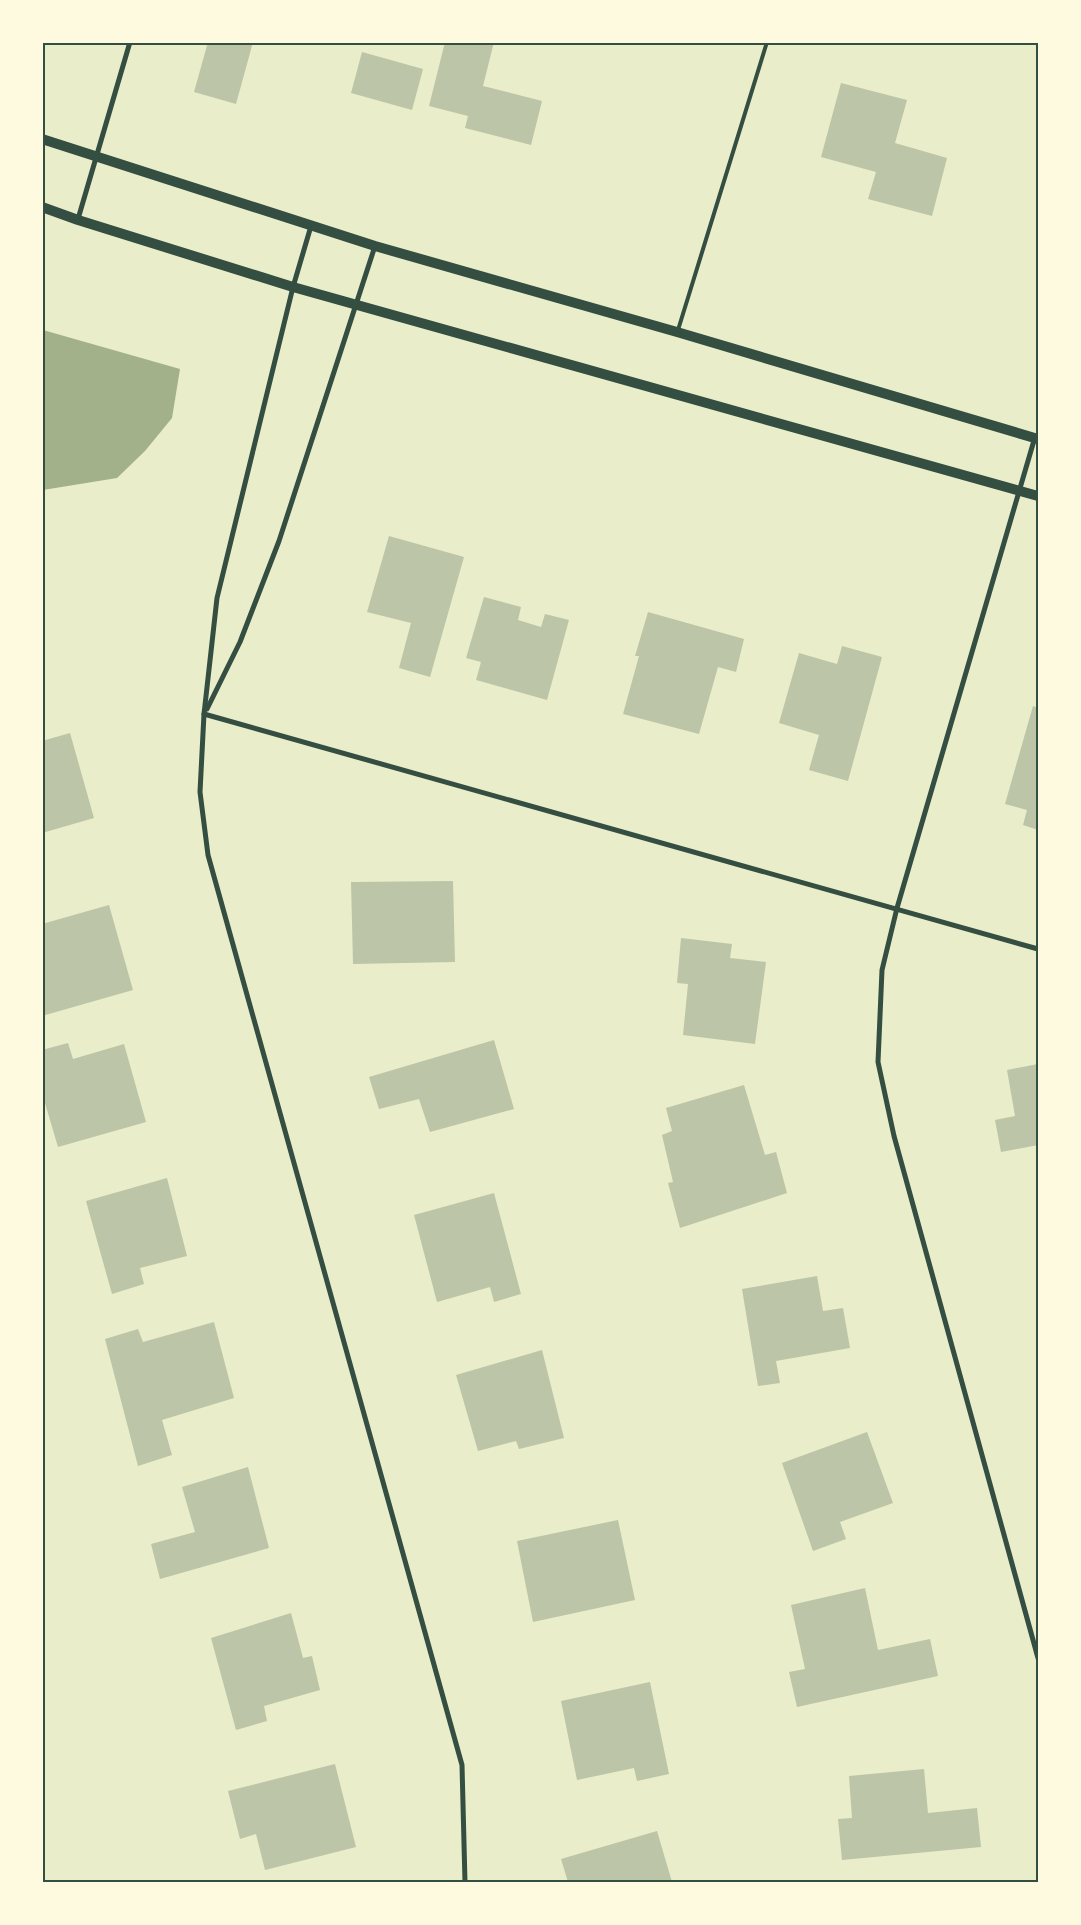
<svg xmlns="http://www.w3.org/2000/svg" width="1081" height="1925" font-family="Montserrat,sans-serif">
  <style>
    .water { fill: #a3b18a }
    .building { fill: #bcc5a7 }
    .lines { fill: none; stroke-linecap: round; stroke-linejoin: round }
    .service { stroke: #344e41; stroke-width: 4 }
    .minor { stroke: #344e41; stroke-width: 5 }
    .secondary { stroke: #344e41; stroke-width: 10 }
    .neatline { fill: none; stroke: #344e41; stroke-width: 2 }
  </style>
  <rect width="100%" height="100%" fill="#e9edc9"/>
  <path class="water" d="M43,330L180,369L172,418L145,451L117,478L43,490Z"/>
  <g class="building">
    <path d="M208,42H253L236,104L194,92Z"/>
    <path d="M445,42H494L483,86L542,101L531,145L465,128L468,116L429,106Z"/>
    <path d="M362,52L423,69L412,110L351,93Z"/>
    <path d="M841,83L907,100L895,143L947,158L932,216L868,199L876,172L821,157Z"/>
    <path d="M389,536L464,557L430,677L399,668L411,623L367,612Z"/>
    <path d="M484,597L521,607L518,620L541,627L545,614L569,620L547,700L476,680L481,662L466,658Z"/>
    <path d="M648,612L744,639L736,672L718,667L699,734L623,714L639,656H635Z"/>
    <path d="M842,646L882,657L848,781L809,770L819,735L779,723L799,653L837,664Z"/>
    <path d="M1033,706L1038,708V830L1023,825L1027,810L1005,804Z"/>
    <path d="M70,733L94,818L42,833V741Z"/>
    <path d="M453,881L455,962L353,964L351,882Z"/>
    <path d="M109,905L133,990L42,1016V924Z"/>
    <path d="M681,938L732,944L730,958L766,962L755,1044L683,1035L688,984L677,983Z"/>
    <path d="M494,1040L514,1109L430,1132L419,1099L379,1109L369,1077Z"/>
    <path d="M68,1043L73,1059L124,1044L146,1122L58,1147L42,1093V1050Z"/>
    <path d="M1038,1064V1145L1001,1152L995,1120L1015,1116L1007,1070Z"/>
    <path d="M744,1085L765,1155L776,1152L787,1193L680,1228L668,1183L673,1182L662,1135L672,1131L666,1108Z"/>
    <path d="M167,1178L187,1256L140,1268L144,1284L112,1294L86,1201Z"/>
    <path d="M494,1193L521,1294L494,1302L490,1287L437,1302L414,1215Z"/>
    <path d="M817,1276L823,1311L843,1308L850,1348L776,1361L780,1383L758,1386L742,1289Z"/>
    <path d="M214,1322L234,1398L162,1420L172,1455L138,1466L105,1339L138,1329L143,1342Z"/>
    <path d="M542,1350L564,1438L519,1449L516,1441L478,1451L456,1375Z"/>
    <path d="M867,1432L893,1503L840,1522L846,1539L813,1551L782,1463Z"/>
    <path d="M248,1467L269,1548L160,1579L151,1544L195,1532L182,1487Z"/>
    <path d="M618,1520L635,1600L533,1622L517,1541Z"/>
    <path d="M865,1588L878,1650L930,1639L938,1676L797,1707L789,1672L805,1669L791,1605Z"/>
    <path d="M291,1613L303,1658L312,1656L320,1690L264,1706L267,1721L236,1730L211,1638Z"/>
    <path d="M650,1682L669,1774L637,1781L634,1768L577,1780L561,1701Z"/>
    <path d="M335,1764L356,1847L265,1870L256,1834L240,1839L228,1791Z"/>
    <path d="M924,1769L928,1813L977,1808L981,1847L842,1860L838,1819L852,1818L849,1776Z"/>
    <path d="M657,1831L672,1882H568L561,1859Z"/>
  </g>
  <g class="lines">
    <path class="service" d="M678,330L767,42"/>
    <g class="minor">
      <path d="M78,219L130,42"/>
      <path d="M311,226L293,287L217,598L204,714L200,792L208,855L462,1765L465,1882"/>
      <path d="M1035,437L897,908L882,970L878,1062L894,1136L1038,1658"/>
      <path d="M207,709L240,642L279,541L375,246"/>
      <path d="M204,714L1038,949"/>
    </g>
    <g class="secondary">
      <path d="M42,139L375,246L677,332L1038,439"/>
      <path d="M42,207L78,220L293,287L1038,496"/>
    </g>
  </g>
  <rect width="1081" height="1925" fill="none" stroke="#fefae0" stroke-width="88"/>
  <rect x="44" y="44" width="993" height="1837" class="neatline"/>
</svg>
